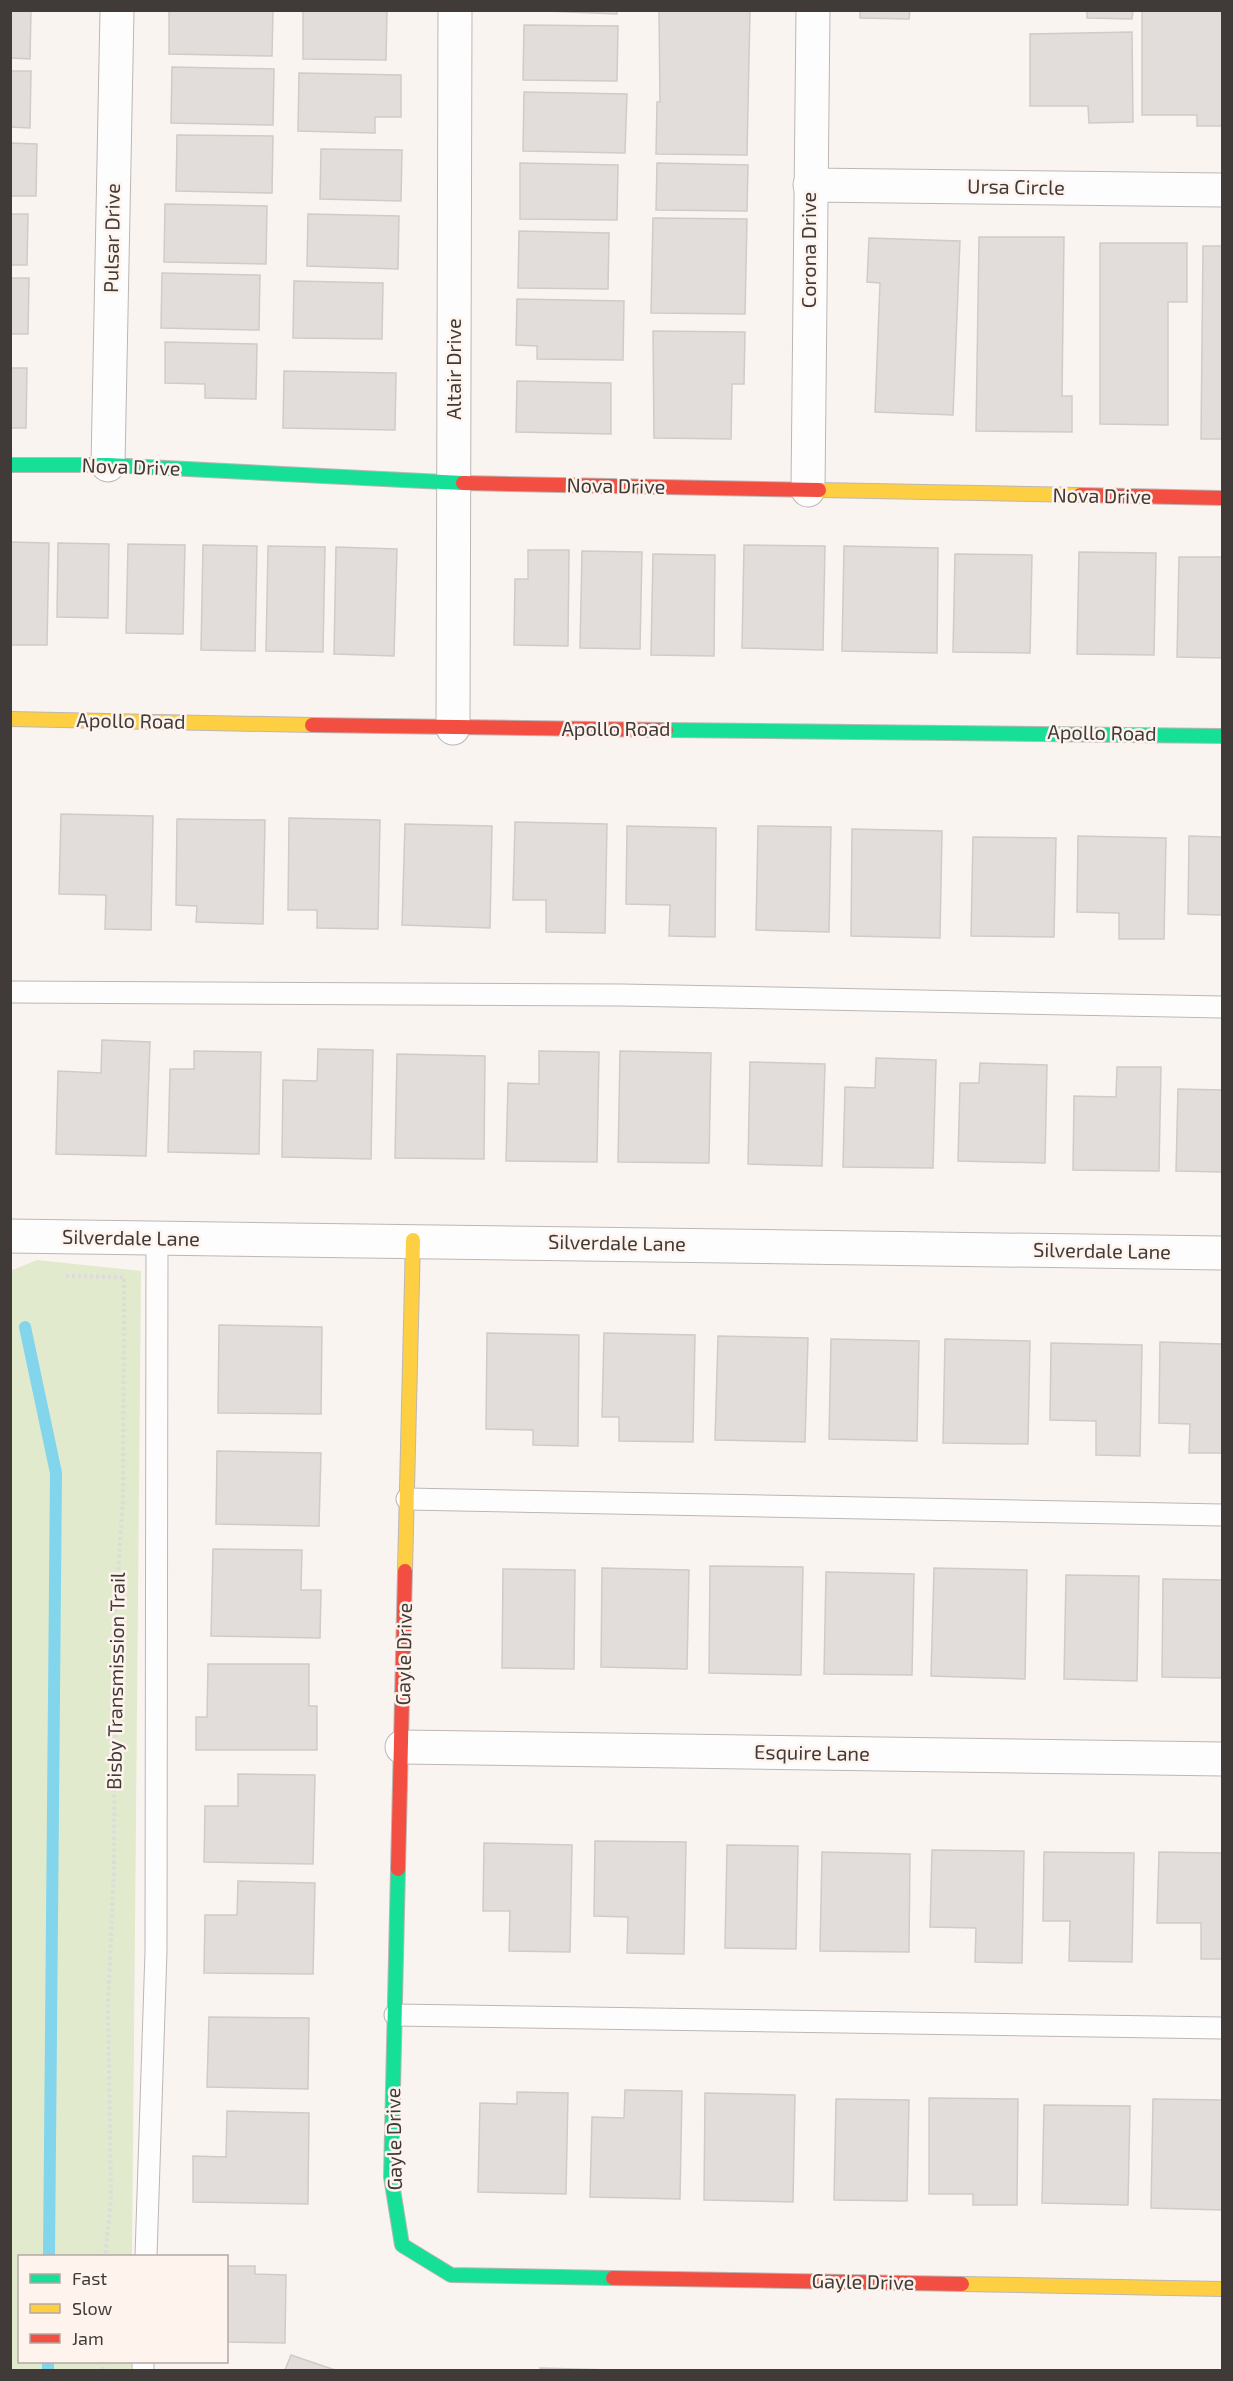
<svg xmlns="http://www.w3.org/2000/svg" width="1233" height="2381" font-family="'Exo 2',sans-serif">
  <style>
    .green { fill: #e1eacd }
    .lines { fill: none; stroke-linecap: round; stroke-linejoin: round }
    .stream { stroke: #83d5eb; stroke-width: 12 }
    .building { fill: #e2ddda; stroke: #d0cbc8; stroke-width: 1.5 }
    .lane-casing { stroke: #bcb7b4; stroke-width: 23 }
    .street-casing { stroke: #bcb7b4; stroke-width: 35 }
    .fast-casing { stroke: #bcb7b4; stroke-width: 16 }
    .slow-casing { stroke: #bcb7b4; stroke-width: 16 }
    .jam-casing { stroke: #bcb7b4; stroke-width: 16 }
    .path { stroke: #dddbdb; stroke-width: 4; stroke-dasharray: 3 3; stroke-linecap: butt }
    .lane { stroke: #fefdfd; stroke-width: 21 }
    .street { stroke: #fefdfd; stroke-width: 33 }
    .fast { stroke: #16e098; stroke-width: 14 }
    .slow { stroke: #ffcf43; stroke-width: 14 }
    .jam { stroke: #f24e42; stroke-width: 14 }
    .labels { text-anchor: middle; stroke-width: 5; stroke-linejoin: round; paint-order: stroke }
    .street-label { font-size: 20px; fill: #403b38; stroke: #fef3ed }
  </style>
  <rect width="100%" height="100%" fill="#faf4f1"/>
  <path class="green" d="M37,1260L141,1271L132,2256H20V2362H131V2370H11L10,1271Z"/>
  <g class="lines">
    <g class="stream">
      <path d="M25,1327L56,1473L49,2256"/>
      <path d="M48,2370V2362"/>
    </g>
  </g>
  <g class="building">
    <path d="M10,10H31L30,59L10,58Z"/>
    <path d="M169,10H273L272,56L169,54Z"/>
    <path d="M303,10H387L386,60L303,59Z"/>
    <path d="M519,10H617V14Z"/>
    <path d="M659,10H750L747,155L656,154L657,102H660Z"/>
    <path d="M860,10H910L909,19L860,18Z"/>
    <path d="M1087,10H1133L1132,19L1087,18Z"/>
    <path d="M1142,10H1222V126H1197V115H1142Z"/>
    <path d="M524,25L618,26L617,81L523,80Z"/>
    <path d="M1132,32L1133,122L1089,123L1088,106H1030V34Z"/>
    <path d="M172,67L274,69L273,125L171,123Z"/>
    <path d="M10,71H31L30,128L10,127Z"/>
    <path d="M299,73L401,75V117H375V133L298,131Z"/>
    <path d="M524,92L627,94L625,153L523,151Z"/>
    <path d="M177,135L273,136L272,193L176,191Z"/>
    <path d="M10,143L37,144L36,196H10Z"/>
    <path d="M321,149L402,150L401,201L320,199Z"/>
    <path d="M520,163L618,165L617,220L520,219Z"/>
    <path d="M657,163L748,165L747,211L656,210Z"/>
    <path d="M165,204L267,206L266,264L164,262Z"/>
    <path d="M10,214H28L27,265H10Z"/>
    <path d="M308,214L399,216L398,269L307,266Z"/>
    <path d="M653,218L747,219L745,314L651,313Z"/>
    <path d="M519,231L609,233L608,289L518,288Z"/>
    <path d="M979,237H1064L1062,396H1072V432L976,431Z"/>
    <path d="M869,238L960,241L953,415L875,412L880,283L867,282Z"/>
    <path d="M1100,243H1187V302H1168V425L1100,424Z"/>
    <path d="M1203,246H1222V439H1201Z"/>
    <path d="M162,273L260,275L259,330L161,328Z"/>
    <path d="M10,278H29L28,334H10Z"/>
    <path d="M294,281L383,283L382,339L293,338Z"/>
    <path d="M517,299L624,301L623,360L537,359V346L516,345Z"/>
    <path d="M653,331L745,332L744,384H732L731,439L654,438Z"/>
    <path d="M165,342L257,344L256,399L205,398V384L165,383Z"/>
    <path d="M10,368H27L26,428H10Z"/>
    <path d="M284,371L396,373L395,430L283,428Z"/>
    <path d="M517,381L611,383V434L516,432Z"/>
    <path d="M10,542L49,543L47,645H10Z"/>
    <path d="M58,543L109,544L108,618L57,617Z"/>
    <path d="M128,544L185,545L183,634L126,633Z"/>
    <path d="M203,545L257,546L255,651L201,650Z"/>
    <path d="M744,545L825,546L823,650L742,648Z"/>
    <path d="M268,546L325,547L323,652L266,651Z"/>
    <path d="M844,546L938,548L937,653L842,651Z"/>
    <path d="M336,547L397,549L394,656L334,654Z"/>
    <path d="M528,550H569L568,646L514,645L515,579H528Z"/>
    <path d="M582,551L642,552L640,649L580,648Z"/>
    <path d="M1079,552L1156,553L1154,655L1077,654Z"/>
    <path d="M653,554L715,555L714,656L651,655Z"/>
    <path d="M955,554L1032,555L1030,653L953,652Z"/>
    <path d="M1179,557H1222V658L1177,657Z"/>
    <path d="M61,814L153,816L151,930L105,929L106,895L59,894Z"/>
    <path d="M289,818L380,820L378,929L317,928V910H288Z"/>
    <path d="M177,819L265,820L263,924L196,922L197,906L176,905Z"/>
    <path d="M515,822L607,824L605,933L546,932V900H513Z"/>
    <path d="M405,824L492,826L490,928L402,925Z"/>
    <path d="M627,826L716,828L715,937L669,936L670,905L626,904Z"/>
    <path d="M758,826L831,827L829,932L756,930Z"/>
    <path d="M852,829L942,831L940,938L851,936Z"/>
    <path d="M1078,836L1166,838L1164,939H1119V913L1077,912Z"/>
    <path d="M1189,836L1222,837V915L1188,914Z"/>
    <path d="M973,837L1056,838L1054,937L971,936Z"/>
    <path d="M102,1040L150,1042L146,1156L56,1154L58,1071L101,1073Z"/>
    <path d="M318,1049L373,1050L371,1159L282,1157L283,1080L317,1081Z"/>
    <path d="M194,1051L261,1052L259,1154L168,1152L170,1069H194Z"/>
    <path d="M539,1051L599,1052L597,1162L506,1161L508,1083L539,1084Z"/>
    <path d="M620,1051L711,1053L709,1163L618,1162Z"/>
    <path d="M397,1054L485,1056L484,1159L395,1158Z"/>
    <path d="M876,1058L936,1060L933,1168L843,1167L845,1087L875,1088Z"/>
    <path d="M750,1062L825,1064L822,1166L748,1164Z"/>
    <path d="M980,1063L1047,1065L1045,1163L958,1161L960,1083H979Z"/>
    <path d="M1117,1067H1161L1159,1171L1073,1170L1074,1096L1116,1097Z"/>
    <path d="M1178,1089L1222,1090V1172L1176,1171Z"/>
    <path d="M219,1325L322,1327L321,1414L218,1413Z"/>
    <path d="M487,1333L579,1335L578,1446L533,1445V1430L486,1429Z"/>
    <path d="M604,1333L695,1335L693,1442L619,1441V1417H602Z"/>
    <path d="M718,1336L808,1338L805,1442L715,1440Z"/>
    <path d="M831,1339L919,1341L917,1441L829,1439Z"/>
    <path d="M945,1339L1030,1341L1028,1444L943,1443Z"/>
    <path d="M1160,1342L1222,1344V1453H1189L1190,1424L1159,1423Z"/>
    <path d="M1051,1343L1142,1345L1140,1456L1096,1455V1421L1050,1420Z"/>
    <path d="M217,1451L321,1453L319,1526L216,1524Z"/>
    <path d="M213,1549L302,1550L301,1590H321L320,1638L211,1636Z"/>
    <path d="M710,1566L803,1567L801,1675L709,1673Z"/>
    <path d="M602,1568L689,1570L687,1669L601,1667Z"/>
    <path d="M934,1568L1027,1570L1025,1679L931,1676Z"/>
    <path d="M503,1569L575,1570L574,1669L502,1668Z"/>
    <path d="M826,1572L914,1574L912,1675L824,1674Z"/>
    <path d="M1066,1575L1139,1576L1137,1681L1064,1679Z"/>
    <path d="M1163,1579L1222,1580V1678L1162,1677Z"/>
    <path d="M208,1664H309V1706H317V1750H196V1717H207Z"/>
    <path d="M238,1774L315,1775L313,1864L204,1862L205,1806H238Z"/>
    <path d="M595,1841L686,1842L684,1954L627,1953L628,1917L594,1916Z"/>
    <path d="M484,1843L572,1845L570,1952L509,1951L510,1911H483Z"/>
    <path d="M727,1845L798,1846L796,1949L725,1948Z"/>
    <path d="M932,1850L1024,1851L1022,1963L975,1962L976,1928L930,1927Z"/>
    <path d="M822,1852L910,1854L909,1952L820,1951Z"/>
    <path d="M1044,1852L1134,1853L1132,1962L1069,1961L1070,1921H1043Z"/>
    <path d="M1159,1852L1222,1853V1959H1201V1923H1157Z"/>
    <path d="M238,1881L315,1883L313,1974L204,1973L205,1915H237Z"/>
    <path d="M209,2017L309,2018L308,2089L207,2087Z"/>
    <path d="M625,2090L682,2091L680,2199L590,2197L592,2117L624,2118Z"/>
    <path d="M517,2092L568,2093L566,2194L478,2192L480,2103L517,2104Z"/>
    <path d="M705,2093L795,2095L793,2202L704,2200Z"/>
    <path d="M929,2098L1018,2099L1017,2205H973V2194H929Z"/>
    <path d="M836,2099L909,2100L907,2201L834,2200Z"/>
    <path d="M1153,2099L1222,2100V2210L1151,2208Z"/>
    <path d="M1044,2105L1130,2106L1128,2205L1042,2203Z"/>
    <path d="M227,2111L309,2113L308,2204L193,2202V2156L226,2157Z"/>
    <path d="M226,2266H255V2274L286,2275L285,2343L226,2342Z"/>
    <path d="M291,2355L335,2370H285Z"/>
    <path d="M540,2368L613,2370H540Z"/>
  </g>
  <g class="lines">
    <defs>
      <g id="lane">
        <path d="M10,992L621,995L1222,1007"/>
        <path d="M407,1499L1222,1515"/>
        <path d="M395,2015L1222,2028"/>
        <path d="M146,2256L156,1951L157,1239"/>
        <path d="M143,2370V2362"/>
      </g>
      <g id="street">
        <path d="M810,185L1222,190"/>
        <path d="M108,465L117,10"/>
        <path d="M808,490L813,10"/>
        <path d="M453,728L455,10"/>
        <path d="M10,1236L1222,1253"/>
        <path d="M402,1747L1222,1759"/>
      </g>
      <g id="fast">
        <path d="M10,465H108L463,483"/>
        <path d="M666,730L1222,736"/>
        <path d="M398,1869L391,2177L402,2245L451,2275L613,2278"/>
      </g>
      <g id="slow">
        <path d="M819,490L1080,495"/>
        <path d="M10,719L312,725"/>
        <path d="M405,1571L413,1240"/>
        <path d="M962,2284L1222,2289"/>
      </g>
      <g id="jam">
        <path d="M463,483L819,490"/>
        <path d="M1080,495L1222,498"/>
        <path d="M312,725L666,730"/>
        <path d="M398,1869L405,1571"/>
        <path d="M613,2278L962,2284"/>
      </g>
    </defs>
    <use href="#lane" class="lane-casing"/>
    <use href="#street" class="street-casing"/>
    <use href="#fast" class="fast-casing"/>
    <use href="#slow" class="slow-casing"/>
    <use href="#jam" class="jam-casing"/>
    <g class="path">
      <path d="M66,1276L124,1277L123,1498L115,1621L114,1869L108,2004L111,2200L105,2256"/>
      <path d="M103,2370V2362"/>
    </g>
    <use href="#lane" class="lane"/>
    <use href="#street" class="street"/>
    <use href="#fast" class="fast"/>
    <use href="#slow" class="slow"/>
    <use href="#jam" class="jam"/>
  </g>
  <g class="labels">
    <g class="street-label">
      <text transform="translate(1016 187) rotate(1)" y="7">Ursa Circle</text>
      <text transform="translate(112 238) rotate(-89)" y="7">Pulsar Drive</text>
      <text transform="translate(809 250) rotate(-90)" y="7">Corona Drive</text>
      <text transform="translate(454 369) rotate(-90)" y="7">Altair Drive</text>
      <text transform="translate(131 467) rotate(2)" y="7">Nova Drive</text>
      <text transform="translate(616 486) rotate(1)" y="7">Nova Drive</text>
      <text transform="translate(1102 496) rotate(1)" y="7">Nova Drive</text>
      <text transform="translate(131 721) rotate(1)" y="7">Apollo Road</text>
      <text x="616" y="736">Apollo Road</text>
      <text transform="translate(1102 733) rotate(1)" y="7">Apollo Road</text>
      <text transform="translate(131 1238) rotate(1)" y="7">Silverdale Lane</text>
      <text transform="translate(617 1243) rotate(1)" y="7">Silverdale Lane</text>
      <text transform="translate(1102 1251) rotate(1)" y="7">Silverdale Lane</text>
      <text transform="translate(404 1654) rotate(-89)" y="7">Gayle Drive</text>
      <text transform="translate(116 1681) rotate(-89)" y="7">Bisby Transmission Trail</text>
      <text transform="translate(812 1753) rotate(1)" y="7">Esquire Lane</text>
      <text transform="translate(394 2139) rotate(-91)" y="7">Gayle Drive</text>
      <text transform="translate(863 2282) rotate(1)" y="7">Gayle Drive</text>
    </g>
  </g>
  <rect width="1233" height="2381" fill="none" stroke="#403b38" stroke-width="24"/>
  <rect x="18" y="2255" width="210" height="108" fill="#fef3ed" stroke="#b2a9a5" stroke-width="1.5"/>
  <rect x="30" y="2274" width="30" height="9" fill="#16e098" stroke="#b2a9a5" stroke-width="1.5"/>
  <text x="72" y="2285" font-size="18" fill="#403b38">Fast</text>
  <rect x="30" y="2304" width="30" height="9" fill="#ffcf43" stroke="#b2a9a5" stroke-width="1.5"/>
  <text x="72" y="2315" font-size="18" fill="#403b38">Slow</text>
  <rect x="30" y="2334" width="30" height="9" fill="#f24e42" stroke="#b2a9a5" stroke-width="1.5"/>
  <text x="72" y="2345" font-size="18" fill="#403b38">Jam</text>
</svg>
